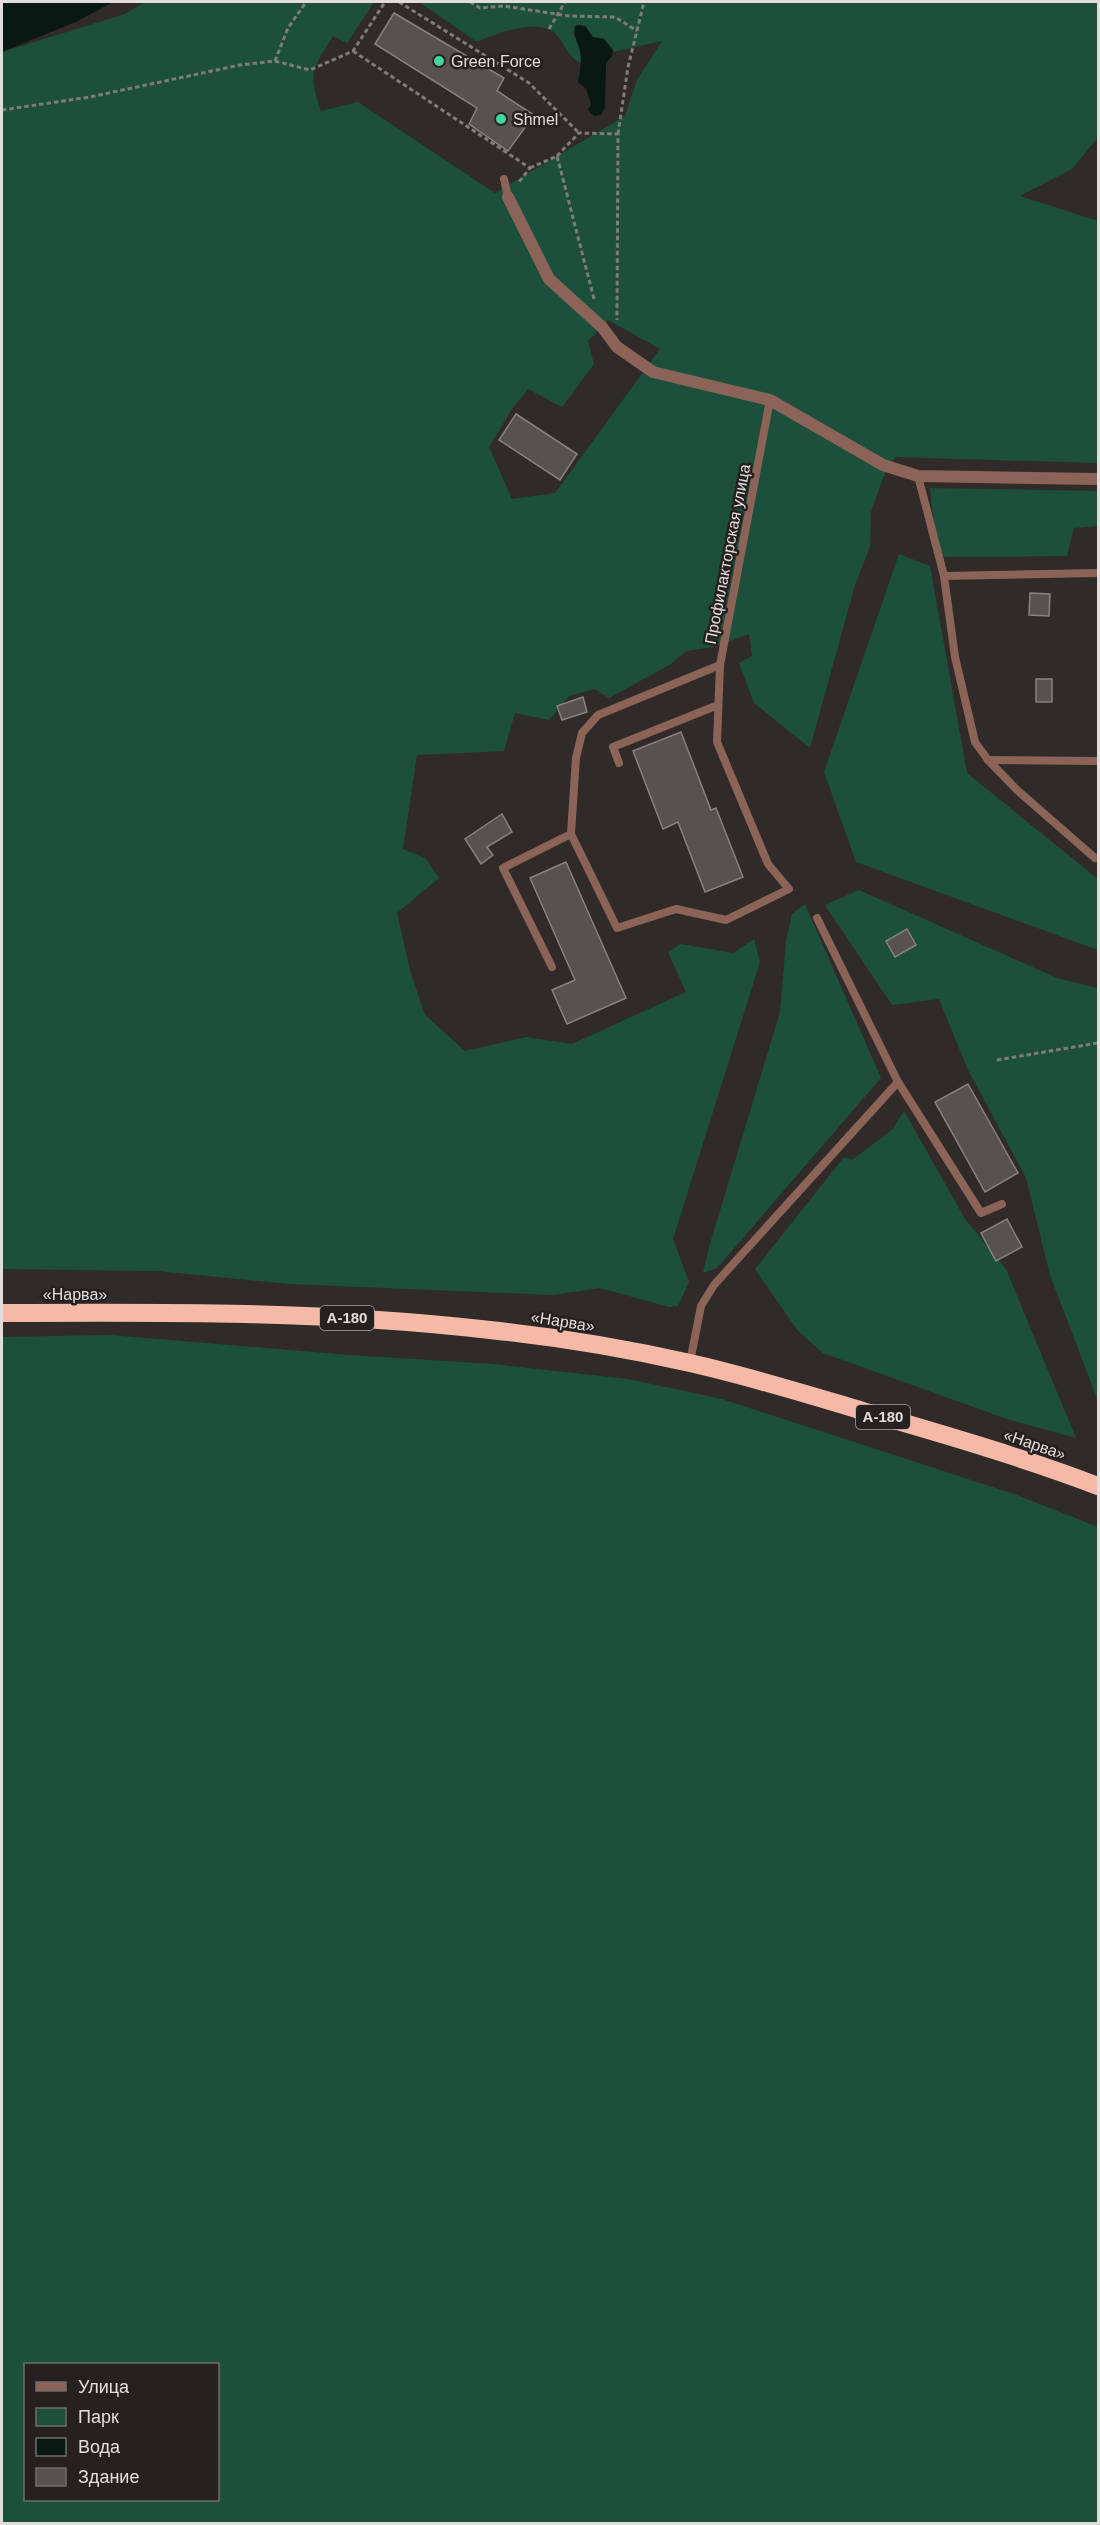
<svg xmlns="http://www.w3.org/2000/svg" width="1100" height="2525" font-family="Helvetica,sans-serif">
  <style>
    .green { fill: #1c503c; fill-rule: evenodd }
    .water { fill: #091812 }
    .building { fill: #57514f; stroke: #87817f; stroke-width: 1.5 }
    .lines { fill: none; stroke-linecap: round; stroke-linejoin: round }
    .path { stroke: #7f7b79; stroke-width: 3; stroke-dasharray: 4.5 3; stroke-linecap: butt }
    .lane { stroke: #8b6357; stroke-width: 8 }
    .street { stroke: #8b6357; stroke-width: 12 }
    .highway { stroke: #f5baa7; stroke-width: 18 }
    .poi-dot { fill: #44d49f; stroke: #262120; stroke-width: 2 }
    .labels { text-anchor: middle; stroke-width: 5; stroke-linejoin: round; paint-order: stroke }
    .shield { fill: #262120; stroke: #a8a5a4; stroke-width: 1.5 }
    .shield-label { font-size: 15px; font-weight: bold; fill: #e0dddc }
    .poi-label { font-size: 16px; fill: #e0dddc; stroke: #262120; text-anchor: start }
    .street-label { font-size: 16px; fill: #e0dddc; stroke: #262120 }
  </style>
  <rect width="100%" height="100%" fill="#302b29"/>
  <g class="green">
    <path d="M145,2H374L347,43L333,36C312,69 308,73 321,111L358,102L495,193L625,116L637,80L662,41L613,52L604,39L593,37L585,26L573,32L580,50L582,64C565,55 567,45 555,33C537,17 496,34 477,42L419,2H1098V137L1072,169L1020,196L1098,221V463L895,457L884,475L871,512L870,547L855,585L810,748L754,703L739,663L752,656L749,634L714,647L686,651L671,664L609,698L594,689L569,696L549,720L515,713L504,751L417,755L403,849L425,858L439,878L397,913L411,974L425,1015L465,1051L526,1037L572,1044L686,992L668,952L681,944L733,953L754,939L760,962L673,1239L689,1282L678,1306L669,1307L600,1288L553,1295L290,1284L157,1271L2,1269V52L125,14ZM608,320L660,349L555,493L512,499L489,447L512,409L528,389L562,407L594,364L588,341Z"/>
    <path d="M930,488L1098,491V526L1074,528L1067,556L937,557Z"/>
    <path d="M899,554L930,566L967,773L1098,879V950L856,862L824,772Z"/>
    <path d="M859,890L1057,978L1098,988V1401L1050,1275L1026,1178L968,1070L939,999L892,1005L825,905Z"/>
    <path d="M805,904L881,1078L717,1268L703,1273L709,1247L780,1012L786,941L792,914Z"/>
    <path d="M904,1111L965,1219L1006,1269L1076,1438L1007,1419L823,1353L798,1331L755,1269L844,1157L852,1160L892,1130Z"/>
    <path d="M110,1335L349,1355L493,1364L628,1379L722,1399L1014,1494L1098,1527V2523H2V1337ZM26,2364H218V2500H26Z"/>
  </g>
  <g class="water">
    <path d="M2,2H113L78,21L2,52Z"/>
    <path d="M579,25L585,26L593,37L604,39L613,50L612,56L606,63L605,107L601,115L594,116L588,110L591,104L586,89L578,82C580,71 582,62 580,51C578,42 573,36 575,26Z"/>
  </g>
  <g class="building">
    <path d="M394,13L504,78L497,91L534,115L508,151L469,124L477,108L375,44Z"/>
    <path d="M516,414L577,454L560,480L499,440Z"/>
    <path d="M1030,593L1050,594L1049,616L1029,615Z"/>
    <rect x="1036" y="679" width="16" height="23"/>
    <path d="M583,697L587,712L562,720L557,706Z"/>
    <path d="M681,732L711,810L716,808L743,877L705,892L678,822L663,829L633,751Z"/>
    <path d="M502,814L512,832L487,847L493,855L481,864L465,839Z"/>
    <path d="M566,862L626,998L567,1024L552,990L575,980L530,878Z"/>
    <path d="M907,929L916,945L895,957L886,941Z"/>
    <path d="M968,1084L1018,1173L985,1192L935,1102Z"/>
    <path d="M1007,1219L1022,1247L996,1261L981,1233Z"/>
  </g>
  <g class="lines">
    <g class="path">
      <path d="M399,2L529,83L579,133"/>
      <path d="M470,2L480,8L504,6L569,16L615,17L637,31"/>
      <path d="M549,29L565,2"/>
      <path d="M353,51L530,168L519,182"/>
      <path d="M275,61L288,28L306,2"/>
      <path d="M2,110L90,97L240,65L275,61L310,70L353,51L385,2"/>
      <path d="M618,134L628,67L644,2"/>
      <path d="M557,156L579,133L618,134L617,320"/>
      <path d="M530,168L557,156L594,299"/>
      <path d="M997,1060L1098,1043"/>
    </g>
    <g class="lane">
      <path d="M504,179L508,197"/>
      <path d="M918,476L944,576L955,657L975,742L988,760L1017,790L1095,858"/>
      <path d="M944,576L1098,573"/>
      <path d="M988,760L1098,761"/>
      <path d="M619,763L613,747L718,705"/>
      <path d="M571,834L617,928L676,909L726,920L789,889L768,864L717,742L720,665L770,400"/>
      <path d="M571,834L576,758L582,733L598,715L720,665"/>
      <path d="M817,918L898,1082L981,1213L1002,1204"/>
      <path d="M552,967L503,868L571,834"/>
      <path d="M690,1362L701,1306L714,1285L898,1082"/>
    </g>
    <path class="street" d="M508,197L549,279L602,327L617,347L653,372L770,400L883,465L918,476L1098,479"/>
    <path class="highway" d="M2,1313C164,1312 328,1311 490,1330C557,1337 624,1348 690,1363C748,1376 806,1394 863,1411C942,1434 1022,1457 1098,1486"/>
  </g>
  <g class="poi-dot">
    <circle cx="439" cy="61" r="6"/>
    <circle cx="501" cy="119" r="6"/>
  </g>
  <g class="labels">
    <g class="shield">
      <rect x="320" y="1306" width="54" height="24" rx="4.5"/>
      <rect x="856" y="1405" width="54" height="24" rx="4.5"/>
    </g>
    <g class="shield-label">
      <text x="347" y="1323">А-180</text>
      <text x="883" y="1422">А-180</text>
    </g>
    <g class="poi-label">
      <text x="451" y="67">Green Force</text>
      <text x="513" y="125">Shmel</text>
    </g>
    <g class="street-label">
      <text transform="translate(727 554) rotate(-79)" y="6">Профилакторская улица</text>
      <text x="75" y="1300">«Нарва»</text>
      <text transform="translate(563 1321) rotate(9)" y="6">«Нарва»</text>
      <text transform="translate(1035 1444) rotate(19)" y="6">«Нарва»</text>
    </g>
  </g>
  <rect width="1100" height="2525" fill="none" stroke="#e0dddc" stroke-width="6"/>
  <rect x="24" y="2363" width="195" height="138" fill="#262120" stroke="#706c6b" stroke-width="1.5"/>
  <rect x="36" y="2382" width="30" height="9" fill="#8b6357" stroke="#706c6b" stroke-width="1.5"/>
  <text x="78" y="2393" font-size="18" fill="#e0dddc">Улица</text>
  <rect x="36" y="2408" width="30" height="18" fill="#1c503c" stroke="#706c6b" stroke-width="1.5"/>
  <text x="78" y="2423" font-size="18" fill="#e0dddc">Парк</text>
  <rect x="36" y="2438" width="30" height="18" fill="#091812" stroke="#706c6b" stroke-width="1.5"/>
  <text x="78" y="2453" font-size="18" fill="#e0dddc">Вода</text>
  <rect x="36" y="2468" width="30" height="18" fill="#57514f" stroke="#706c6b" stroke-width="1.5"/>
  <text x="78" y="2483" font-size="18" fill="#e0dddc">Здание</text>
</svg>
